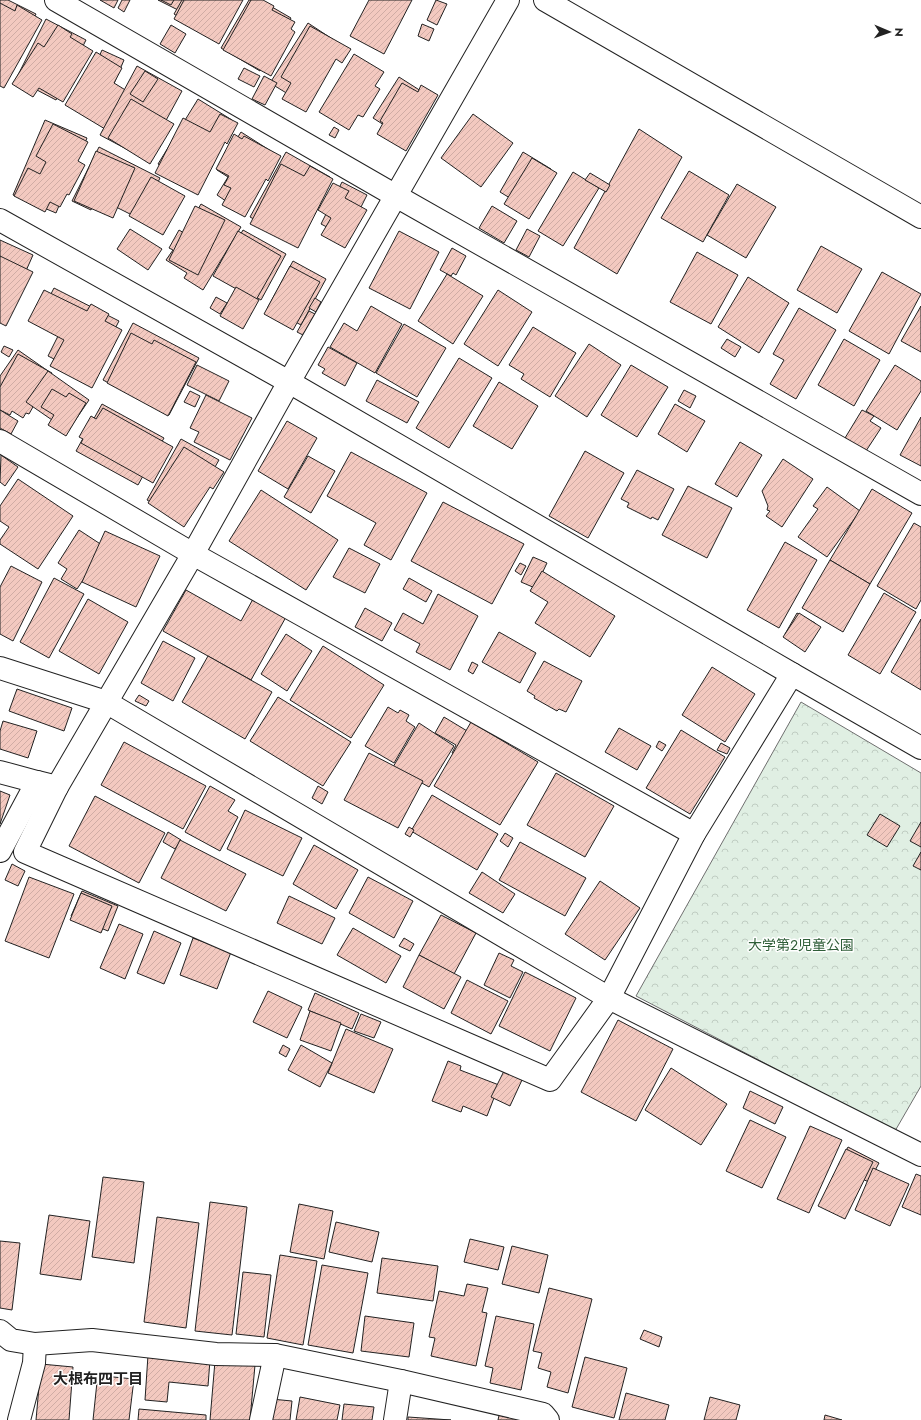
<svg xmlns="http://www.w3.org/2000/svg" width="921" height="1420" font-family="Jost,'Noto Sans JP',sans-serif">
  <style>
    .park { fill: url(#park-crowns); stroke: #6f6f6f }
    .building { fill: url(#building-hatch); stroke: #222 }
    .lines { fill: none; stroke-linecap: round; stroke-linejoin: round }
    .street-casing { stroke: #222; stroke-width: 24 }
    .secondary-casing { stroke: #222; stroke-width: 24 }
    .street { stroke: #fff; stroke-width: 22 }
    .secondary { stroke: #fff; stroke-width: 22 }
    .labels { text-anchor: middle; stroke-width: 3; stroke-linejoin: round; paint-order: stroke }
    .park-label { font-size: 14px; fill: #2f5e38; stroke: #fff }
    .neighbourhood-label { font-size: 15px; font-weight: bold; fill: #222; stroke: #fff }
  </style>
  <defs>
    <pattern id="park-crowns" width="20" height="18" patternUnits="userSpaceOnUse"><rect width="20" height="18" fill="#e0efe3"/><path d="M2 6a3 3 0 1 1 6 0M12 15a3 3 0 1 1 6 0" fill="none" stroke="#c0cdc2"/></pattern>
    <pattern id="building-hatch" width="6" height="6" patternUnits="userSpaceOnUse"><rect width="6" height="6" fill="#f3c9c0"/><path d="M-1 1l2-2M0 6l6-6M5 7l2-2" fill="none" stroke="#d0aca5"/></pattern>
  </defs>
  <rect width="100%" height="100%" fill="#fff"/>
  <path class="park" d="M801,702L921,773V1086L895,1131L636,996Z"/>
  <g class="building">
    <path d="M0,0H8L36,14L3,78L0,76Z"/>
    <path d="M100,0H118L114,8Z"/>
    <path d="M122,0H130L124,12L118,8Z"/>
    <path d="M158,0H184L178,10Z"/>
    <path d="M161,0H174L171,5Z"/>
    <path d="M182,0H231L209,35L174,14Z"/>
    <path d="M184,0H243L219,44L174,19Z"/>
    <path d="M249,0H260L291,18L260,71L221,48Z"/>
    <path d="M251,0H263L274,6L272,10L295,22L291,29L295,32L271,76L223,50Z"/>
    <path d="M369,0H412L384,54L350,36Z"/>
    <path d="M436,0L447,4L437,25L427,20Z"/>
    <path d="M0,3L15,11L17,5L42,20L4,88L0,86Z"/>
    <path d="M46,19L86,40L56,100L16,79Z"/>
    <path d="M308,23L343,46L306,105L270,83Z"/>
    <path d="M422,24L434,29L429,41L418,36Z"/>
    <path d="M58,25L72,34L70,37L93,51L63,102L39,88L33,97L12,84L38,43L44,47Z"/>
    <path d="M171,25L186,34L175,53L160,44Z"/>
    <path d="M310,26L351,49L342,63L336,59L306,112L282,99L291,83L281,77Z"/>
    <path d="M102,50L124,60L99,119L76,109Z"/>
    <path d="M96,52L122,68L114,83L127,91L105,129L65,105Z"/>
    <path d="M354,54L384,72L375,86L380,89L363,117L358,115L349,130L319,112Z"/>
    <path d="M137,66L182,91L145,159L100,135Z"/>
    <path d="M244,68L260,76L254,87L238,79Z"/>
    <path d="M145,71L158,79L143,102L130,94Z"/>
    <path d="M264,76L277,83L265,105L252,99Z"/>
    <path d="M399,77L432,98L406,139L373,118Z"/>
    <path d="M402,83L418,92L421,85L438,95L406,151L377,134L383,123L380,121Z"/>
    <path d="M131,99L174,124L150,164L108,138Z"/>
    <path d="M198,99L232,120L192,185L158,164Z"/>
    <path d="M220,114L238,123L227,144L225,142L198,195L155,173L183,118L210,132Z"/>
    <path d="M473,114L513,143L481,187L441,158Z"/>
    <path d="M45,120L87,138L56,213L13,195Z"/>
    <path d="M53,124L88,142L78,161L85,165L69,195L67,194L60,207L50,202L45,212L14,196L28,168L40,174L46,162L36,156Z"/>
    <path d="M334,127L339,130L335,138L329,135Z"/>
    <path d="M639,129L682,157L617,274L574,248Z"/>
    <path d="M241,132L274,153L239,210L217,195L228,177L217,170Z"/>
    <path d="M234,134L242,139L244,136L281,156L268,181L266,179L245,217L222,205L231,188L224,185L229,176L216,169Z"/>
    <path d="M99,147L160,178L140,219L110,204L105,214L92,207L91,210L72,201Z"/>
    <path d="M96,151L135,168L113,218L74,201Z"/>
    <path d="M286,152L330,177L295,241L250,217Z"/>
    <path d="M523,152L551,169L528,209L500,192Z"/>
    <path d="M532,158L557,173L529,219L504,204Z"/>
    <path d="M281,164L304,176L310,166L333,179L298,248L250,224Z"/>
    <path d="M689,171L729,195L703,242L661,218Z"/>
    <path d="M573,172L599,188L563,246L538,231Z"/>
    <path d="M590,173L610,185L606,192L585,180Z"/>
    <path d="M151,177L185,196L163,235L129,216Z"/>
    <path d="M342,182L367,195L346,237L321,224Z"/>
    <path d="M333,183L349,191L345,198L367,210L345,248L321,235L331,218L318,210Z"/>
    <path d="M737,184L776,207L746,258L707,235Z"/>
    <path d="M201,204L241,227L203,290L184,278L187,273L166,260L173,250L169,248L179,230L184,233Z"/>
    <path d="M195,206L225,220L198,275L169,260Z"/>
    <path d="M492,206L517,221L504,243L479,228Z"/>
    <path d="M130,229L162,249L148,270L117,249Z"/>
    <path d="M527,229L540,236L529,257L516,250Z"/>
    <path d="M243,230L286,254L261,300L217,276Z"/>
    <path d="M238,231L281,256L256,300L213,276Z"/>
    <path d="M399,231L439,252L410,309L369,288Z"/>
    <path d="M0,240L33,255L6,316L0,313Z"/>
    <path d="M821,246L862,269L837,313L797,290Z"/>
    <path d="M452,248L466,256L456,275L453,273L451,276L440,270Z"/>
    <path d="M697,252L738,275L711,324L670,302Z"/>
    <path d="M0,256L33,272L6,326L0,323Z"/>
    <path d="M293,261L326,279L301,325L268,307Z"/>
    <path d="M290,266L320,282L293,330L264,314Z"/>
    <path d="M882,272L921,294L889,354L849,331Z"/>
    <path d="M447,274L483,296L453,344L418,321Z"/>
    <path d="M748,277L789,303L759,353L718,327Z"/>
    <path d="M236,287L259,300L243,329L220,316Z"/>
    <path d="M54,288L119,321L90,377L48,356L60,332L37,321Z"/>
    <path d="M44,290L87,311L91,304L109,314L105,321L122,330L92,388L50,366L64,340L28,321Z"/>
    <path d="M498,290L532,312L498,366L464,344Z"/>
    <path d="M216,297L227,303L220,314L210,308Z"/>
    <path d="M315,298L321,302L316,312L309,308Z"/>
    <path d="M371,306L402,324L375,373L330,347L344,323L357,331Z"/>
    <path d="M921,306V352L901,341Z"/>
    <path d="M799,308L836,330L796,399L770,384L784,360L773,354Z"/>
    <path d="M309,311L315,314L303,335L297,332Z"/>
    <path d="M133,323L199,358L169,415L103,380Z"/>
    <path d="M404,324L446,348L417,397L376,373Z"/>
    <path d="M533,327L576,353L550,397L521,379L524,374L509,365Z"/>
    <path d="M131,333L152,344L154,340L196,362L168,416L107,383Z"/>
    <path d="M727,339L741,347L735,357L721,348Z"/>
    <path d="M844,339L880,360L854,406L818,385Z"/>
    <path d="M589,344L621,365L587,417L555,396Z"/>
    <path d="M4,346L13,350L9,357L1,352Z"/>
    <path d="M328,347L357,363L345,386L322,373L325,369L318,365Z"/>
    <path d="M18,350L48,371L23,406L0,389V376Z"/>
    <path d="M18,354L52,373L29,414L26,413L23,418L12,411L10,415L0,410V387Z"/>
    <path d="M459,358L492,378L449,448L416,428Z"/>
    <path d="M197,365L229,381L219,401L187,385Z"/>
    <path d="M631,365L668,387L637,437L601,415Z"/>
    <path d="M895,365L921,381V391L897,430L866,411Z"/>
    <path d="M48,371L89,400L68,431L26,402Z"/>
    <path d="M377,380L419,402L407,423L366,401Z"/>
    <path d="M499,382L538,406L512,449L473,426Z"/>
    <path d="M52,389L66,397L69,393L86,403L66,436L48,425L54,415L41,407Z"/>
    <path d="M684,390L696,396L690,408L678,401Z"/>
    <path d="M190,391L200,396L195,407L184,402Z"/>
    <path d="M206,395L252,418L230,460L194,442L199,432L190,428Z"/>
    <path d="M102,404L164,438L138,485L76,451Z"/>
    <path d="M675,404L705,421L687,452L658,434Z"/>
    <path d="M103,408L173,447L153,483L81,443L83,439L79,437L91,416L96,419Z"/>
    <path d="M0,410L18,421L11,434L0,428Z"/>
    <path d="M862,410L874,416L870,421L881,428L866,451L845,438Z"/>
    <path d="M921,417V466L900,455Z"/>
    <path d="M287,421L317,438L288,489L258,471Z"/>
    <path d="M181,439L219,460L184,521L147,500Z"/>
    <path d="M740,442L762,455L737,497L715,484Z"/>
    <path d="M184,447L224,472L213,489L210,487L184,527L148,503Z"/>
    <path d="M585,451L624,473L588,538L549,516Z"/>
    <path d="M351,452L427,493L391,560L364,545L376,523L327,496Z"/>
    <path d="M1,455L18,467L5,486L0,482Z"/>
    <path d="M308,456L335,471L311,513L284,497Z"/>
    <path d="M783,459L813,479L782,527L766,516L770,511L767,510L768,506L762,491Z"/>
    <path d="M637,470L674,489L658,520L652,517L651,519L627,507L629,503L621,499Z"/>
    <path d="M18,479L73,516L38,569L0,544V540L9,527L0,521V506Z"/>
    <path d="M688,486L732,508L707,558L662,535Z"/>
    <path d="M827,487L860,511L827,557L798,537L818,509L813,506Z"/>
    <path d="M872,489L912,513L870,584L830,560Z"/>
    <path d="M261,490L338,540L306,590L229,541Z"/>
    <path d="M443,502L524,544L492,604L411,561Z"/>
    <path d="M914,523L921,527V600L916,609L877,586Z"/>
    <path d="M79,530L105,547L77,589L61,579L67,569L58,563Z"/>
    <path d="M105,531L160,556L136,607L82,582Z"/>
    <path d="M785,542L817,560L779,628L747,610Z"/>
    <path d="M349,548L380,564L365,593L333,577Z"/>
    <path d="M533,557L547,563L535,588L521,582Z"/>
    <path d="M830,560L870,584L843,632L802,608Z"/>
    <path d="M520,563L526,566L521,575L515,571Z"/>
    <path d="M11,566L42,582L13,641L0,634V587Z"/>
    <path d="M542,571L615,616L590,657L535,623L548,602L530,591Z"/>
    <path d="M54,578L84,594L49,658L20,642Z"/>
    <path d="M409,578L432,591L426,602L403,589Z"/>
    <path d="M186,590L241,621L253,599L286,617L251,680L163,631Z"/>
    <path d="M884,593L916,612L880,674L848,655Z"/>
    <path d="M438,594L478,616L450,670L416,652L420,644L394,630L403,613L423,624Z"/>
    <path d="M88,599L128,622L99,674L59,651Z"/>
    <path d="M365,608L392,623L382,641L355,627Z"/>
    <path d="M797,613L815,623L804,644L785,634Z"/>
    <path d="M799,613L821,627L805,652L783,637Z"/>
    <path d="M921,619V690L891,672Z"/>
    <path d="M499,632L536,653L520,683L482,662Z"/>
    <path d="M286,634L312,651L287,691L261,674Z"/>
    <path d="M163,641L195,658L173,701L141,683Z"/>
    <path d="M323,646L384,685L351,738L290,700Z"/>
    <path d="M208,656L272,692L245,739L182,702Z"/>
    <path d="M544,661L582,681L566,712L559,709L557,711L534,698L535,696L527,691Z"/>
    <path d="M472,662L478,665L473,674L468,671Z"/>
    <path d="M712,667L755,694L725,742L682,715Z"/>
    <path d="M17,689L72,708L64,731L9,711Z"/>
    <path d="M139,695L149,701L146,706L135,701Z"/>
    <path d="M278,697L351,742L323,786L250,741Z"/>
    <path d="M388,707L398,713L400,710L409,715L406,721L415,727L394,763L365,746Z"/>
    <path d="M444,717L487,743L473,766L452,753L456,745L435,733Z"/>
    <path d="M3,721L37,731L28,758L0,749V731Z"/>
    <path d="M471,722L538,762L500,825L434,786Z"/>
    <path d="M419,723L454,746L429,787L393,767Z"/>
    <path d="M619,728L651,746L637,770L605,752Z"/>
    <path d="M681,730L725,757L690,814L646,788Z"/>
    <path d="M659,741L666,745L662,751L656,747Z"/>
    <path d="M124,742L206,786L183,829L101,785Z"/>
    <path d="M721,743L730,748L727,754L717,750Z"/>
    <path d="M369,753L423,781L398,828L344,800Z"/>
    <path d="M556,773L614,806L585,857L527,825Z"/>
    <path d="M210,786L235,800L228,811L238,817L220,851L185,832Z"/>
    <path d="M318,786L328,792L322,804L312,798Z"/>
    <path d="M0,791L10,795L0,824Z"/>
    <path d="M432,795L498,834L477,870L411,831Z"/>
    <path d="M95,796L165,833L139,883L69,846Z"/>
    <path d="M245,810L302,838L283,876L227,849Z"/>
    <path d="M880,814L900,826L887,847L867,835Z"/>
    <path d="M921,822V847L910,841Z"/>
    <path d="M409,827L414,830L410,837L405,834Z"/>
    <path d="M168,832L181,840L175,849L163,842Z"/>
    <path d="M505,833L513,838L508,847L500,841Z"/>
    <path d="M180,840L246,874L226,911L161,878Z"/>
    <path d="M520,842L586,878L565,916L499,880Z"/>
    <path d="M314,845L358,870L336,909L293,884Z"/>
    <path d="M921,852V870L913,866Z"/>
    <path d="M12,864L25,871L18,886L5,880Z"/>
    <path d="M482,872L515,894L503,913L469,893Z"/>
    <path d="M29,877L74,894L49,958L5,941Z"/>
    <path d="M368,877L413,901L394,938L349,913Z"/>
    <path d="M600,881L640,908L605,960L565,934Z"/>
    <path d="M82,891L118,906L108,931L71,916Z"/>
    <path d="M81,893L112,906L101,933L70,920Z"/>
    <path d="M289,896L335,918L322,944L277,923Z"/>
    <path d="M441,915L476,933L454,974L419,955Z"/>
    <path d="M119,924L143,934L125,979L100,968Z"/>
    <path d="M353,928L401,956L386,983L337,955Z"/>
    <path d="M154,931L181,943L164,984L137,973Z"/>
    <path d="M193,938L231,952L217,989L180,975Z"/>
    <path d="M404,938L414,944L410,951L399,946Z"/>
    <path d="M499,953L514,960L511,966L523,972L510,998L484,985Z"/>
    <path d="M419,955L461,977L444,1009L403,987Z"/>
    <path d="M525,972L576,998L550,1051L499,1026Z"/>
    <path d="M467,980L508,1001L491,1034L451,1013Z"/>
    <path d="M268,991L302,1007L287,1038L253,1022Z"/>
    <path d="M315,993L359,1013L352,1029L308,1010Z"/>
    <path d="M310,1011L341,1023L331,1051L300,1040Z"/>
    <path d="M361,1014L381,1022L374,1038L354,1031Z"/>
    <path d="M618,1020L673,1049L636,1121L581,1092Z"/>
    <path d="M346,1029L393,1049L374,1093L328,1073Z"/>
    <path d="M283,1045L290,1049L286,1057L279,1053Z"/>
    <path d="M301,1045L332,1063L320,1087L288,1070Z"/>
    <path d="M448,1061L461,1066L460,1070L499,1085L487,1116L463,1106L461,1112L432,1101Z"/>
    <path d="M671,1068L727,1104L701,1145L645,1110Z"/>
    <path d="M504,1071L522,1080L510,1106L491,1097Z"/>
    <path d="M750,1091L783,1107L775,1124L743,1108Z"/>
    <path d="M750,1120L786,1137L762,1188L726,1171Z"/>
    <path d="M810,1126L842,1140L809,1213L777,1199Z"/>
    <path d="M848,1147L879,1163L869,1182L862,1179L864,1173L842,1163L839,1164Z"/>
    <path d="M846,1149L873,1162L845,1219L818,1206Z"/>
    <path d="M873,1168L909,1184L890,1226L855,1210Z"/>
    <path d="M916,1174L921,1176V1215L902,1207Z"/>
    <path d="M103,1177L144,1182L134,1263L92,1257Z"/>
    <path d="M210,1202L247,1207L232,1335L195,1331Z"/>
    <path d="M299,1204L333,1211L324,1259L290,1252Z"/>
    <path d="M49,1215L90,1221L81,1280L40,1274Z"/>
    <path d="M157,1217L199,1223L186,1328L144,1322Z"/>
    <path d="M336,1222L379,1232L372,1262L329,1252Z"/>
    <path d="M470,1239L504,1247L498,1270L464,1262Z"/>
    <path d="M0,1241L20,1243L12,1310L0,1308Z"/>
    <path d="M512,1246L548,1255L539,1293L502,1284Z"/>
    <path d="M280,1255L317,1261L303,1345L267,1338Z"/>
    <path d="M382,1258L438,1266L433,1301L377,1293Z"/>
    <path d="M322,1265L368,1273L353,1353L308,1345Z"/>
    <path d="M243,1272L271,1275L264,1337L236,1334Z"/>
    <path d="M467,1284L488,1288L482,1312L487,1313L476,1366L431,1356L435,1338L429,1337L439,1291L464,1296Z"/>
    <path d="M549,1288L592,1299L568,1393L547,1387L551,1372L538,1368L542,1353L533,1351Z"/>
    <path d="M365,1316L414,1323L409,1357L361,1351Z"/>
    <path d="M496,1316L534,1324L521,1390L490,1383L493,1368L485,1366Z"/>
    <path d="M644,1330L662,1337L659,1347L640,1339Z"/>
    <path d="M148,1355L210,1360L208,1386L169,1382L167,1402L145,1400Z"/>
    <path d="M585,1357L627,1368L614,1418L572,1407Z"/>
    <path d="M215,1361L255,1365L250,1420H210Z"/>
    <path d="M41,1364L73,1367L69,1420H36Z"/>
    <path d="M103,1376L134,1379L129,1420H93L97,1382H103Z"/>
    <path d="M626,1393L669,1405L665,1420H619Z"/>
    <path d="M300,1397L340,1405L337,1420H296Z"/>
    <path d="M710,1397L740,1405L736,1420H704Z"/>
    <path d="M271,1399L292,1401L290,1420H269Z"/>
    <path d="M344,1404L374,1407L372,1420H342Z"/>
    <path d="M139,1409L206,1415V1420H138Z"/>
    <path d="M500,1411L530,1420H498Z"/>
    <path d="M825,1415L842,1420H824Z"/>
    <path d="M408,1417L451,1420H408Z"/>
  </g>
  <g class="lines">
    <defs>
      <g id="street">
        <path d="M56,0L396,196L921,494"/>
        <path d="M508,0L289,382L193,554L57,787L25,852L550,1080L609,998L921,1155"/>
        <path d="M0,220L289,382L792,674"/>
        <path d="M0,441L193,554L694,834"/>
        <path d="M0,668L106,702L609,998L694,834L792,674L921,748"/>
        <path d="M0,772L37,782"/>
        <path d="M0,851L37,782L57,787"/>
        <path d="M0,1331L11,1340L35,1344L92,1340L216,1354L275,1355L401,1381L543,1414L548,1420"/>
        <path d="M19,1420L34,1363L35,1344"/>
        <path d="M261,1420L275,1355"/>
        <path d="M395,1420L401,1381"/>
      </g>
      <path id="secondary" d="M545,0L921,217"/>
    </defs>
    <use href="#street" class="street-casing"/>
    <use href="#secondary" class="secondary-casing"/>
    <use href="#street" class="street"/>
    <use href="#secondary" class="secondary"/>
  </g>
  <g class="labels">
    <g class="park-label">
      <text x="801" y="950">大学第２児童公園</text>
    </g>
    <g class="neighbourhood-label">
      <text x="98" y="1384">大根布四丁目</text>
    </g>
  </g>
  <g transform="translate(889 32) rotate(92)" stroke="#ffffff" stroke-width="3" paint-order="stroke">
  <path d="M0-3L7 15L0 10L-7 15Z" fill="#222222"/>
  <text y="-6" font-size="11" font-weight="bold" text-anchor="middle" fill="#222222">N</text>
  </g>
</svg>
